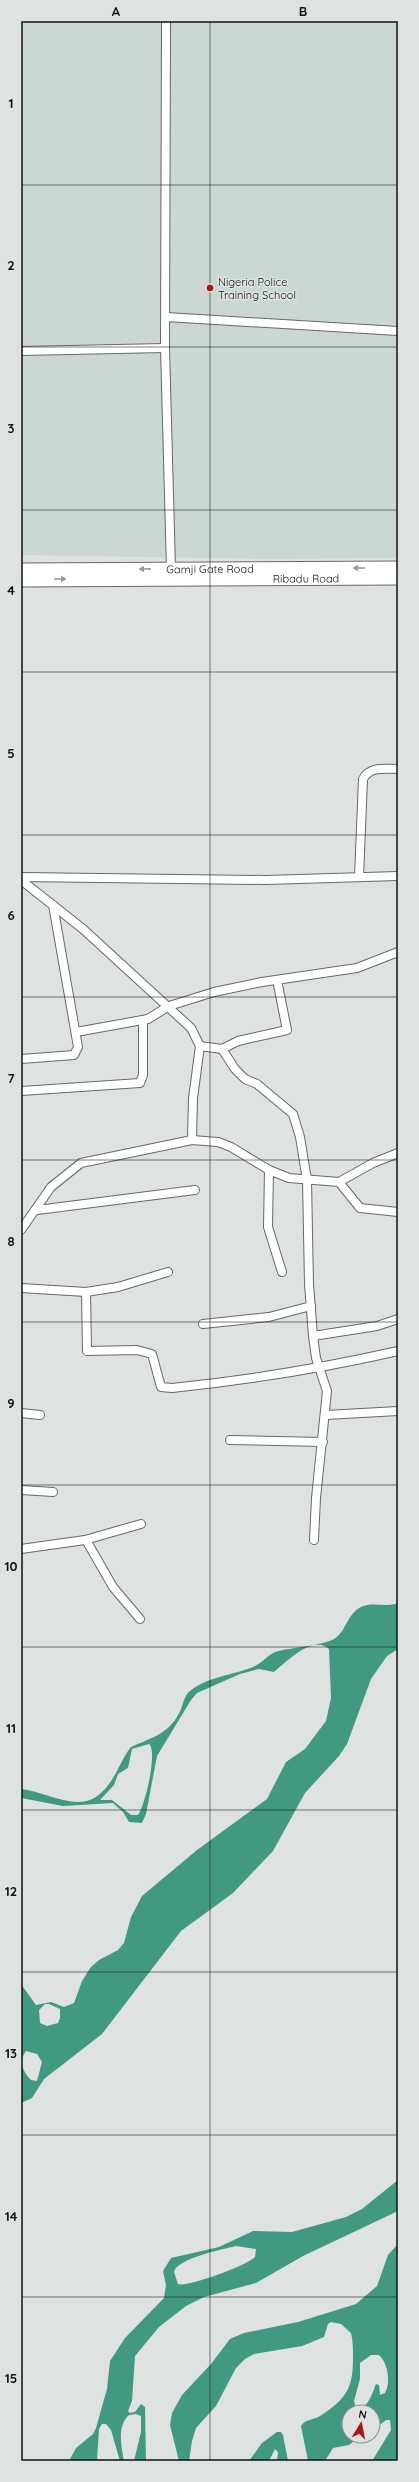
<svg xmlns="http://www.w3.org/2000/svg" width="419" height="2482" font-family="Quicksand,sans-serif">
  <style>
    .built { fill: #cad7d2 }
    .water { fill: #409980; fill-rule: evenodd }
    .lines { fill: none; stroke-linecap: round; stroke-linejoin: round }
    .street-casing { stroke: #656968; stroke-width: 10 }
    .primary-casing { stroke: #656968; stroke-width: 15 }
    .street { stroke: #fff; stroke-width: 8 }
    .primary { stroke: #fff; stroke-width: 13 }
    .oneway { fill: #949595 }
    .grid { fill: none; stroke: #121313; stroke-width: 1; stroke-opacity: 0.55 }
    .poi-dot { fill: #a91618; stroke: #dee3e1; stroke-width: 1.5 }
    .labels { text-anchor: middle; stroke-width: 3; stroke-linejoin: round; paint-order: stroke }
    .poi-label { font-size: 11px; fill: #121313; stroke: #dee3e1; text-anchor: start }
    .street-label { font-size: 11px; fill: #121313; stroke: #dee3e1 }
    .neatline { fill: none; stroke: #121313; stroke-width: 1.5 }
    .grid-label { font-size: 13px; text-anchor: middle; font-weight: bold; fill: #121313 }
  </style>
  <rect width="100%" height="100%" fill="#dee3e1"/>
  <path class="built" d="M21,21H398V558L273,559L21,555Z"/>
  <g class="water">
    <path d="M398,1603V1649L387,1656L380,1666L371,1679L347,1744L339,1756L305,1793L273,1851L233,1893L181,1931L102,2034L44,2079L32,2098L21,2103V1984L36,2005L51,2002L64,2007L74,2003L82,1981L91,1967L99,1960L118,1950L124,1943L131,1917L142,1896L197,1850L267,1799L286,1762L305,1749L326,1721L331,1698L329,1649C313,1634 285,1663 274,1672L259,1669L240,1674L197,1693L191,1700L157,1756L146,1814L142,1823L129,1822L123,1812L113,1803L63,1806L21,1798V1789C54,1793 84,1819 109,1784C118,1772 122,1758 131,1747C149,1739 168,1734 178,1715C183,1708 183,1696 190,1691C207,1677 233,1675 253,1667C263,1663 268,1654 278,1651C291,1648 324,1645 334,1639C346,1632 347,1614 361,1607C373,1601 386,1608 398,1603ZM149,1744C158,1751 145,1806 138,1815H131L112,1800H100L114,1785L118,1774L128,1768L132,1749ZM45,2004H49L60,2009V2018L58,2023L47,2026L40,2023L39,2010ZM26,2051L37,2054L42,2062L37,2081L31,2080C23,2072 18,2061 26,2051Z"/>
    <path d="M398,2180V2211L303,2256L256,2283L204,2297L186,2306L159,2327L135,2356L132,2401L128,2411L130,2413L135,2412L141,2404L145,2407L146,2461H134L141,2432V2416L136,2414L129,2415C117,2425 121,2447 124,2461H120L111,2430L106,2424H102L99,2429L97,2461H69L76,2448L93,2434L96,2428L107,2389L110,2361L125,2338L164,2298L166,2285L163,2271L171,2258L219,2247L253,2231L292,2232L346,2217L362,2209ZM236,2246L256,2249L255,2257C248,2265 186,2288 178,2284L174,2272C176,2259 223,2249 236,2246Z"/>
    <path d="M398,2244V2461H372L391,2430L390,2420H386L373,2430V2412H349V2436H360L349,2445L333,2448L325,2461H308L301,2426C305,2419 314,2420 320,2416C346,2399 353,2389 353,2358C353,2349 353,2341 351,2333L341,2324L331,2322L328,2324L324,2337L302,2346L254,2354L245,2359L236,2368L216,2406L196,2428L192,2441L189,2461H179L170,2425L172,2413L182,2395L211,2364L230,2339L244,2333L298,2322L356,2304L377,2286L388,2255ZM371,2355H379C388,2363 391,2383 385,2393L380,2395L379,2385L376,2384C372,2393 369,2409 356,2408L354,2401L360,2379V2363Z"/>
    <path d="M277,2432H281L283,2435L288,2461H277L278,2452L275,2449L269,2461H249L262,2443Z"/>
  </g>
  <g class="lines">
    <defs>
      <g id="street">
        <path d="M166,21L165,348L171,569"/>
        <path d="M166,317L398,331"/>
        <path d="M21,351L165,348"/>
        <path d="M21,877L266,880L398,876"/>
        <path d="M359,877L363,779C370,766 385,769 398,769"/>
        <path d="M21,880L83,929L191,1028L200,1046L193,1098L192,1140"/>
        <path d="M76,1032L148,1019L169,1006L214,992L262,982L357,968L398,952"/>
        <path d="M200,1046L222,1049L235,1069L245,1079L257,1084L293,1114L300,1137L307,1180L309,1284L313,1336L316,1358L327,1391L316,1498L314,1540"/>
        <path d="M222,1049L238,1041L287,1030L277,980"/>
        <path d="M21,1059L74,1055L78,1047L53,905"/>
        <path d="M21,1091L140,1083L143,1075V1020"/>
        <path d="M269,1170L268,1227L282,1272"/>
        <path d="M339,1182L373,1163L398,1153"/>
        <path d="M37,1210L195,1190"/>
        <path d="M21,1230L51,1187L81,1163L192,1140L218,1142L231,1147L269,1170L289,1178L339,1182L360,1208L398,1212"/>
        <path d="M21,1288L86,1292L118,1287L168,1272"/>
        <path d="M86,1292L87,1351L137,1350L152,1354L161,1387L172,1388C249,1380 323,1368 398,1351"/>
        <path d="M203,1324L269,1317L311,1306"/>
        <path d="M313,1336L377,1326L398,1319"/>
        <path d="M21,1413L40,1415"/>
        <path d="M326,1415L398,1411"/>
        <path d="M230,1440L323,1442"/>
        <path d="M21,1490L53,1492"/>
        <path d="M86,1540L113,1587L140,1619"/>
        <path d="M21,1549L85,1540L141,1524"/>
      </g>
      <g id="primary">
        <path id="s1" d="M21,570L398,568"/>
        <path id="s2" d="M21,580L398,578"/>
      </g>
    </defs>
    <use href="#street" class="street-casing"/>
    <use href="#primary" class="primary-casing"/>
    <use href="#street" class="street"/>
    <use href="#primary" class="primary"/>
  </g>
  <defs><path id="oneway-solid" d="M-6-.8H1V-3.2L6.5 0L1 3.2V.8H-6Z"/></defs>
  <g class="oneway">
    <use href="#oneway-solid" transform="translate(359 568) rotate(180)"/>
    <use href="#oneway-solid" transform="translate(145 569) rotate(179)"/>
    <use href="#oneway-solid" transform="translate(60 579)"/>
  </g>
  <path class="grid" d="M210,21V2461M21,185H398M21,347H398M21,510H398M21,672H398M21,835H398M21,997H398M21,1160H398M21,1322H398M21,1485H398M21,1647H398M21,1810H398M21,1972H398M21,2135H398M21,2297H398"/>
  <circle class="poi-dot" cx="210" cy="288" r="4"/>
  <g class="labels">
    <g class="poi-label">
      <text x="218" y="286">Nigeria Police<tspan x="218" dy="13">Training School</tspan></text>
    </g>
    <g class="street-label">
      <text dy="4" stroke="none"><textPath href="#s1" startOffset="189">Gamji Gate Road</textPath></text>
      <text dy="4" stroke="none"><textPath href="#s2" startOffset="285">Ribadu Road</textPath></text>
    </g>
  </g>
  <rect width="419" height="2482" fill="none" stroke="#dee3e1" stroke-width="44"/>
  <g transform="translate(361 2424) rotate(10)"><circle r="19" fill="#dee3e1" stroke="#8c908f"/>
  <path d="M0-3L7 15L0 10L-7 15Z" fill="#a91618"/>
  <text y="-6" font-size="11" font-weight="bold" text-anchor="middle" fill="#121313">N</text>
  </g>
  <rect x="22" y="22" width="375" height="2438" class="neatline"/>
  <g class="grid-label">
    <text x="116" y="16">A</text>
    <text x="303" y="16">B</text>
    <text x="11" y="108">1</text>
    <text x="11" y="270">2</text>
    <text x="11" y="433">3</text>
    <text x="11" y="595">4</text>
    <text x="11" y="758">5</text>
    <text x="11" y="920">6</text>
    <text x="11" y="1083">7</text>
    <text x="11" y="1246">8</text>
    <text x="11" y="1408">9</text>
    <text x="11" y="1571">10</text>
    <text x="11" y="1733">11</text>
    <text x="11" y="1896">12</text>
    <text x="11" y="2058">13</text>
    <text x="11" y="2221">14</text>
    <text x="11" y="2383">15</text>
  </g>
</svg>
